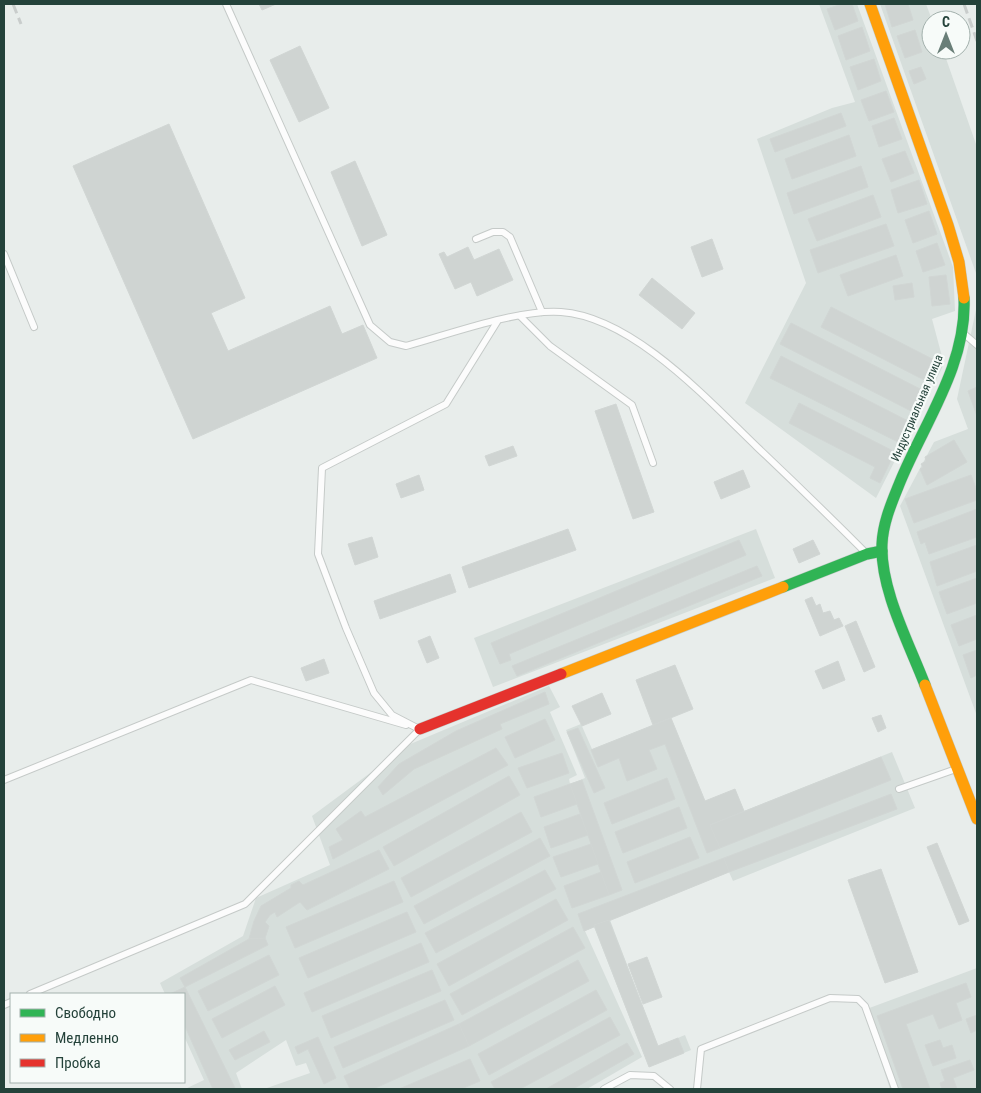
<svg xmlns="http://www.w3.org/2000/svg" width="981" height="1093" font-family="'Roboto Condensed',sans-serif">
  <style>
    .built { fill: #d6dedb }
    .building { fill: #cfd4d2; stroke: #d1d6d4 }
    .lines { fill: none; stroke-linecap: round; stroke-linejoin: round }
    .lane-casing { stroke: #c5cac8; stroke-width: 8 }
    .fast-casing { stroke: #c3cbc8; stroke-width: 12 }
    .slow-casing { stroke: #c3cbc8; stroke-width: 12 }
    .jam-casing { stroke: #c3cbc8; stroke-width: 12 }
    .lane { stroke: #fcfcfc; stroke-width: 6 }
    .fast { stroke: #30b455; stroke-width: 11 }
    .slow { stroke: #ff9f0a; stroke-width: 11 }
    .jam { stroke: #e5322d; stroke-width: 11 }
    .rail { stroke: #c9cdcc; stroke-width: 3; stroke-dasharray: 10 5; stroke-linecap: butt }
    .labels { text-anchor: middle; stroke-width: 4.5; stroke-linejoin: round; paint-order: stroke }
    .street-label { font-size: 12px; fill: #24423a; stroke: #f7fbf9 }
  </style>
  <rect width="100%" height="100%" fill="#e8edeb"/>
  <g class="built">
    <path d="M819,4H857L953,267L955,311L932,319L944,364L876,498L745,403L806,283L757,139L832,108L855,102Z"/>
    <path d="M880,4H926L932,20L931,50H943L977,147V276Z"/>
    <path d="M977,305V716L900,506L934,442L968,429L957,399Z"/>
    <path d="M756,529L775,578L493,687L474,638Z"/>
    <path d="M549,686L560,707L550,712L577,775L569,779L570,784L585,778L566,730L581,724L592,749L671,718L705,801L735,789L744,811L892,752L915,808L733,881L729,872L610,920L658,1046L685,1035L691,1050L649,1067L594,927L585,931L642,1057L587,1089H264L310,1073L306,1063L296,1066L286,1040L236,1073L242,1089H185L204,1080L184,1036V994H165L160,983L243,936L256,898L330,865L312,816L408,745Z"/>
    <path d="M977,968V1089H890L864,1010Z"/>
  </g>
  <g class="building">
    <path d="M259,4H276L262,10Z"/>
    <path d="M842,4H852L858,21L835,30L827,9Z"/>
    <path d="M885,4H908L913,20L892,27Z"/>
    <path d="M862,27L870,51L846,60L838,36Z"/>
    <path d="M915,30L922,52L905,58L897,36Z"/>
    <path d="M300,46L329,108L299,122L270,60Z"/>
    <path d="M874,59L881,81L858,90L850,67Z"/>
    <path d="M921,67L926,79L914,84L909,71Z"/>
    <path d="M886,91L894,112L869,121L861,100Z"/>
    <path d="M841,113L846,126L775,152L770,139Z"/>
    <path d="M894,118L902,139L879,147L872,126Z"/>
    <path d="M169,124L245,298L211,313L228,351L330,306L342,334L363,325L377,358L193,439L73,166Z"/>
    <path d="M849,135L856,156L792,179L785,159Z"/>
    <path d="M905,151L914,173L891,182L882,159Z"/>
    <path d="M355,161L387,235L362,246L331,172Z"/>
    <path d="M861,166L868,187L794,214L787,193Z"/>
    <path d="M919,180L927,204L898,213L891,190Z"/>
    <path d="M873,195L881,217L817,241L808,219Z"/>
    <path d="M929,211L937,234L913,243L905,220Z"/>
    <path d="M886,224L894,246L818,273L810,250Z"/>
    <path d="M712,239L723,269L702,277L691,247Z"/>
    <path d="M937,243L945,265L923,272L916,251Z"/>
    <path d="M468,247L474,260L499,249L513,280L477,296L471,282L455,289L439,254L444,252L447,257Z"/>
    <path d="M896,255L903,276L848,296L840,275Z"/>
    <path d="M946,275L950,304L932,306L929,277Z"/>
    <path d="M652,278L695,313L682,329L639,295Z"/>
    <path d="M912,283L914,297L895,300L893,286Z"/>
    <path d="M831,307L940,363L930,383L821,327Z"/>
    <path d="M791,323L926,392L915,413L780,344Z"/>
    <path d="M781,356L910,422L900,443L770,378Z"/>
    <path d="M977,387V416L968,391Z"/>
    <path d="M799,403L895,452L880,483L870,478L875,467L789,423Z"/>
    <path d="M616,404L654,512L633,519L595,411Z"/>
    <path d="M954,440L967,462L927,485L920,469L923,467L921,464L926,461L925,457Z"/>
    <path d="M513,446L517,456L489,466L485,456Z"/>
    <path d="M743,470L750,487L721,499L714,482Z"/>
    <path d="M419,475L424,490L401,498L396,484Z"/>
    <path d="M971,475L977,491V500L914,523L905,499Z"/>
    <path d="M977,509V537L929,554L925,542L921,544L917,532Z"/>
    <path d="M568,529L576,550L469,588L462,567Z"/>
    <path d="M372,537L378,557L355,565L348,544Z"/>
    <path d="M739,540L746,555L509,654L511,660L500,664L491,643Z"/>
    <path d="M813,540L820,554L799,563L793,549Z"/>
    <path d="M977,545V571L937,586L930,562Z"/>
    <path d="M757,566L762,576L517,676L512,666Z"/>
    <path d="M450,574L456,592L380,619L374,601Z"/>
    <path d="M977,578V603L947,614L939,592Z"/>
    <path d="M812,597L816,606L820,604L823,613L830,611L834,620L839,618L843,626L820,636L805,600Z"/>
    <path d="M977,615V639L959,646L951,625Z"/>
    <path d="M856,621L875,667L864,672L845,626Z"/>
    <path d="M430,636L439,658L427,663L418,641Z"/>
    <path d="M977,650V675L971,678L963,655Z"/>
    <path d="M324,659L329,673L306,681L301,668Z"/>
    <path d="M838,661L845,680L823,689L815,671Z"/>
    <path d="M675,665L693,709L653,725L636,680Z"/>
    <path d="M545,692L549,704L500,724L502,729L414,769L383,795L378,787L399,764L456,731Z"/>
    <path d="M602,693L611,714L582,726L572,706Z"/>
    <path d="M881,715L886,728L878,732L872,718Z"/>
    <path d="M671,718L705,801L735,789L744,811L710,825L720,848L707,853L665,744L649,750L657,769L627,781L619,758L598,767L591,750Z"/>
    <path d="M545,719L555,740L515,758L505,737Z"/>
    <path d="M578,728L605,788L594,793L567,732Z"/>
    <path d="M496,748L508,765L333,859L329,847L343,840L336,829L361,811L365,817Z"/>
    <path d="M562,753L569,773L527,788L518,768Z"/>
    <path d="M881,757L891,780L720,848L710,825Z"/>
    <path d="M509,776L520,795L394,866L383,847Z"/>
    <path d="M667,778L675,799L612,824L604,803Z"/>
    <path d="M582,780L622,890L609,895L570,784Z"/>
    <path d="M570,784L577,804L541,817L534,797Z"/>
    <path d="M891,794L897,809L729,872L724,858Z"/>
    <path d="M679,807L687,828L623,853L615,832Z"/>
    <path d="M521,812L532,832L411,897L401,878Z"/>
    <path d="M580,814L588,835L551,848L544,827Z"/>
    <path d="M690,837L699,858L635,883L627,862Z"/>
    <path d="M540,838L550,856L424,924L414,906Z"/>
    <path d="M937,843L969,921L959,925L927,847Z"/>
    <path d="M591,844L598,864L561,877L553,857Z"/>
    <path d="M379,850L389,869L307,910L300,902L277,917L275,912L270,915L265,922L269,926L265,938L249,939L254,921L261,906L291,888V885L299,881L303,885Z"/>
    <path d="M724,858L729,872L584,931L578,914Z"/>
    <path d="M881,869L918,972L885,983L848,880Z"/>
    <path d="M545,870L556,889L436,953L425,933Z"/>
    <path d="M601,872L609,895L572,908L564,886Z"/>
    <path d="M394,881L403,902L295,948L286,927Z"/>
    <path d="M556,899L568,920L449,986L437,964Z"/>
    <path d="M407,912L416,932L308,978L299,958Z"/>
    <path d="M609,920L658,1046L678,1038L684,1053L649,1067L594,925Z"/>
    <path d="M573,927L585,948L462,1015L450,994Z"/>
    <path d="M265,938L268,945L185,987L180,978L249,939Z"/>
    <path d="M421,943L429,962L312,1012L304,993Z"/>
    <path d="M269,955L279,975L208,1011L198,991Z"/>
    <path d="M647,957L662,997L643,1004L628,964Z"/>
    <path d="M578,960L589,981L469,1046L459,1024Z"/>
    <path d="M432,970L441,991L331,1038L322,1016Z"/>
    <path d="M966,983L971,997L956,1003L962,1020L939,1029L933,1014L906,1024L930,1089H903L877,1016Z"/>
    <path d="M275,986L285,1005L222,1038L212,1019Z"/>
    <path d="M185,987L235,1088L213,1089L184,1024V994H170Z"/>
    <path d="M596,990L607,1010L489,1075L478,1054Z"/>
    <path d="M445,1000L454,1020L343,1068L334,1047Z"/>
    <path d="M977,1015V1030L971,1033L966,1019Z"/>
    <path d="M610,1017L620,1035L520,1089H495L491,1082Z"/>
    <path d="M459,1024L469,1046L373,1089H350L344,1076Z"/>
    <path d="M264,1031L270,1042L235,1060L229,1050Z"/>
    <path d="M318,1037L336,1078L324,1084L308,1049L298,1054L295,1047Z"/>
    <path d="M940,1040L943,1048L952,1045L956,1058L933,1066L925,1045Z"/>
    <path d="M627,1043L634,1054L573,1089H546Z"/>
    <path d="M470,1059L480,1081L461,1089H399Z"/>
    <path d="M970,1060L974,1070L953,1078L957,1089H942L940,1083L945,1081L941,1070Z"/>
  </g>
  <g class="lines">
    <defs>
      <g id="lane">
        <path d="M226,4L370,325L390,342L406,346C450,334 518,309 561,312C633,317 708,400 757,447C794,482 830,517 866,553"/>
        <path d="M476,239L493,232H503L510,237L542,312"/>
        <path d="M4,254L34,327"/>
        <path d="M520,316L550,346L632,405L653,463"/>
        <path d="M963,333L977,345"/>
        <path d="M419,729L392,715L374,693L346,628L318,554L322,468L446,404L497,322"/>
        <path d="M4,780L251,680L406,725"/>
        <path d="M899,789L956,769"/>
        <path d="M30,994L245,904L419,730"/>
        <path d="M4,1005L11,1002"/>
        <path d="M604,1089L630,1075L654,1076L670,1089"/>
        <path d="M697,1089L701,1049L830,998L858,999L865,1006L895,1089"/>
      </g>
      <g id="fast">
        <path d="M783,587L867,554L882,551"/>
        <path d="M925,685C909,643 880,589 882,544C883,522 892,502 900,482C924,423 967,365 964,298"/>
      </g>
      <g id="slow">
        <path d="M870,4L948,225L959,262L964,298"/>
        <path d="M561,674L783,587"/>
        <path d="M925,685L977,819"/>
      </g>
      <path id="jam" d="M420,729L561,674"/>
    </defs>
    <use href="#lane" class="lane-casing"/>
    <use href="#fast" class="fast-casing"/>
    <use href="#slow" class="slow-casing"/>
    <use href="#jam" class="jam-casing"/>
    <use href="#lane" class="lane"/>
    <use href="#fast" class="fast"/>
    <use href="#slow" class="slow"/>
    <use href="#jam" class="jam"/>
    <g class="rail">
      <path d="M13,4L21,24"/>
      <path d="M964,4L977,41"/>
    </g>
  </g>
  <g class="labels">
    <g class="street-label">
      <text transform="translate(917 408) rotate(-67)" y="4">Индустриальная улица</text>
    </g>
  </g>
  <rect width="981" height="1093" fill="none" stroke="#24423a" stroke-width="10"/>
  <rect x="10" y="993" width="175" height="90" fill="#f7fbf9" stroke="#a3b1ad"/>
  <rect x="20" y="1009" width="25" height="8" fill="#30b455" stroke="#a3b1ad"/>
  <text x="55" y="1018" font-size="15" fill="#24423a">Свободно</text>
  <rect x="20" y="1034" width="25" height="8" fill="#ff9f0a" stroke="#a3b1ad"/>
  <text x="55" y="1043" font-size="15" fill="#24423a">Медленно</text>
  <rect x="20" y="1059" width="25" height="8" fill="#e5322d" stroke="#a3b1ad"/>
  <text x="55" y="1068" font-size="15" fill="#24423a">Пробка</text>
  <g transform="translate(946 35)"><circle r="24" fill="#f7fbf9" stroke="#a3b1ad"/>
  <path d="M0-4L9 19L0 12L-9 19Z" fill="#697e78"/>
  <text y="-8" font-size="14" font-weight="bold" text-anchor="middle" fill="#24423a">С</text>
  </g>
</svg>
